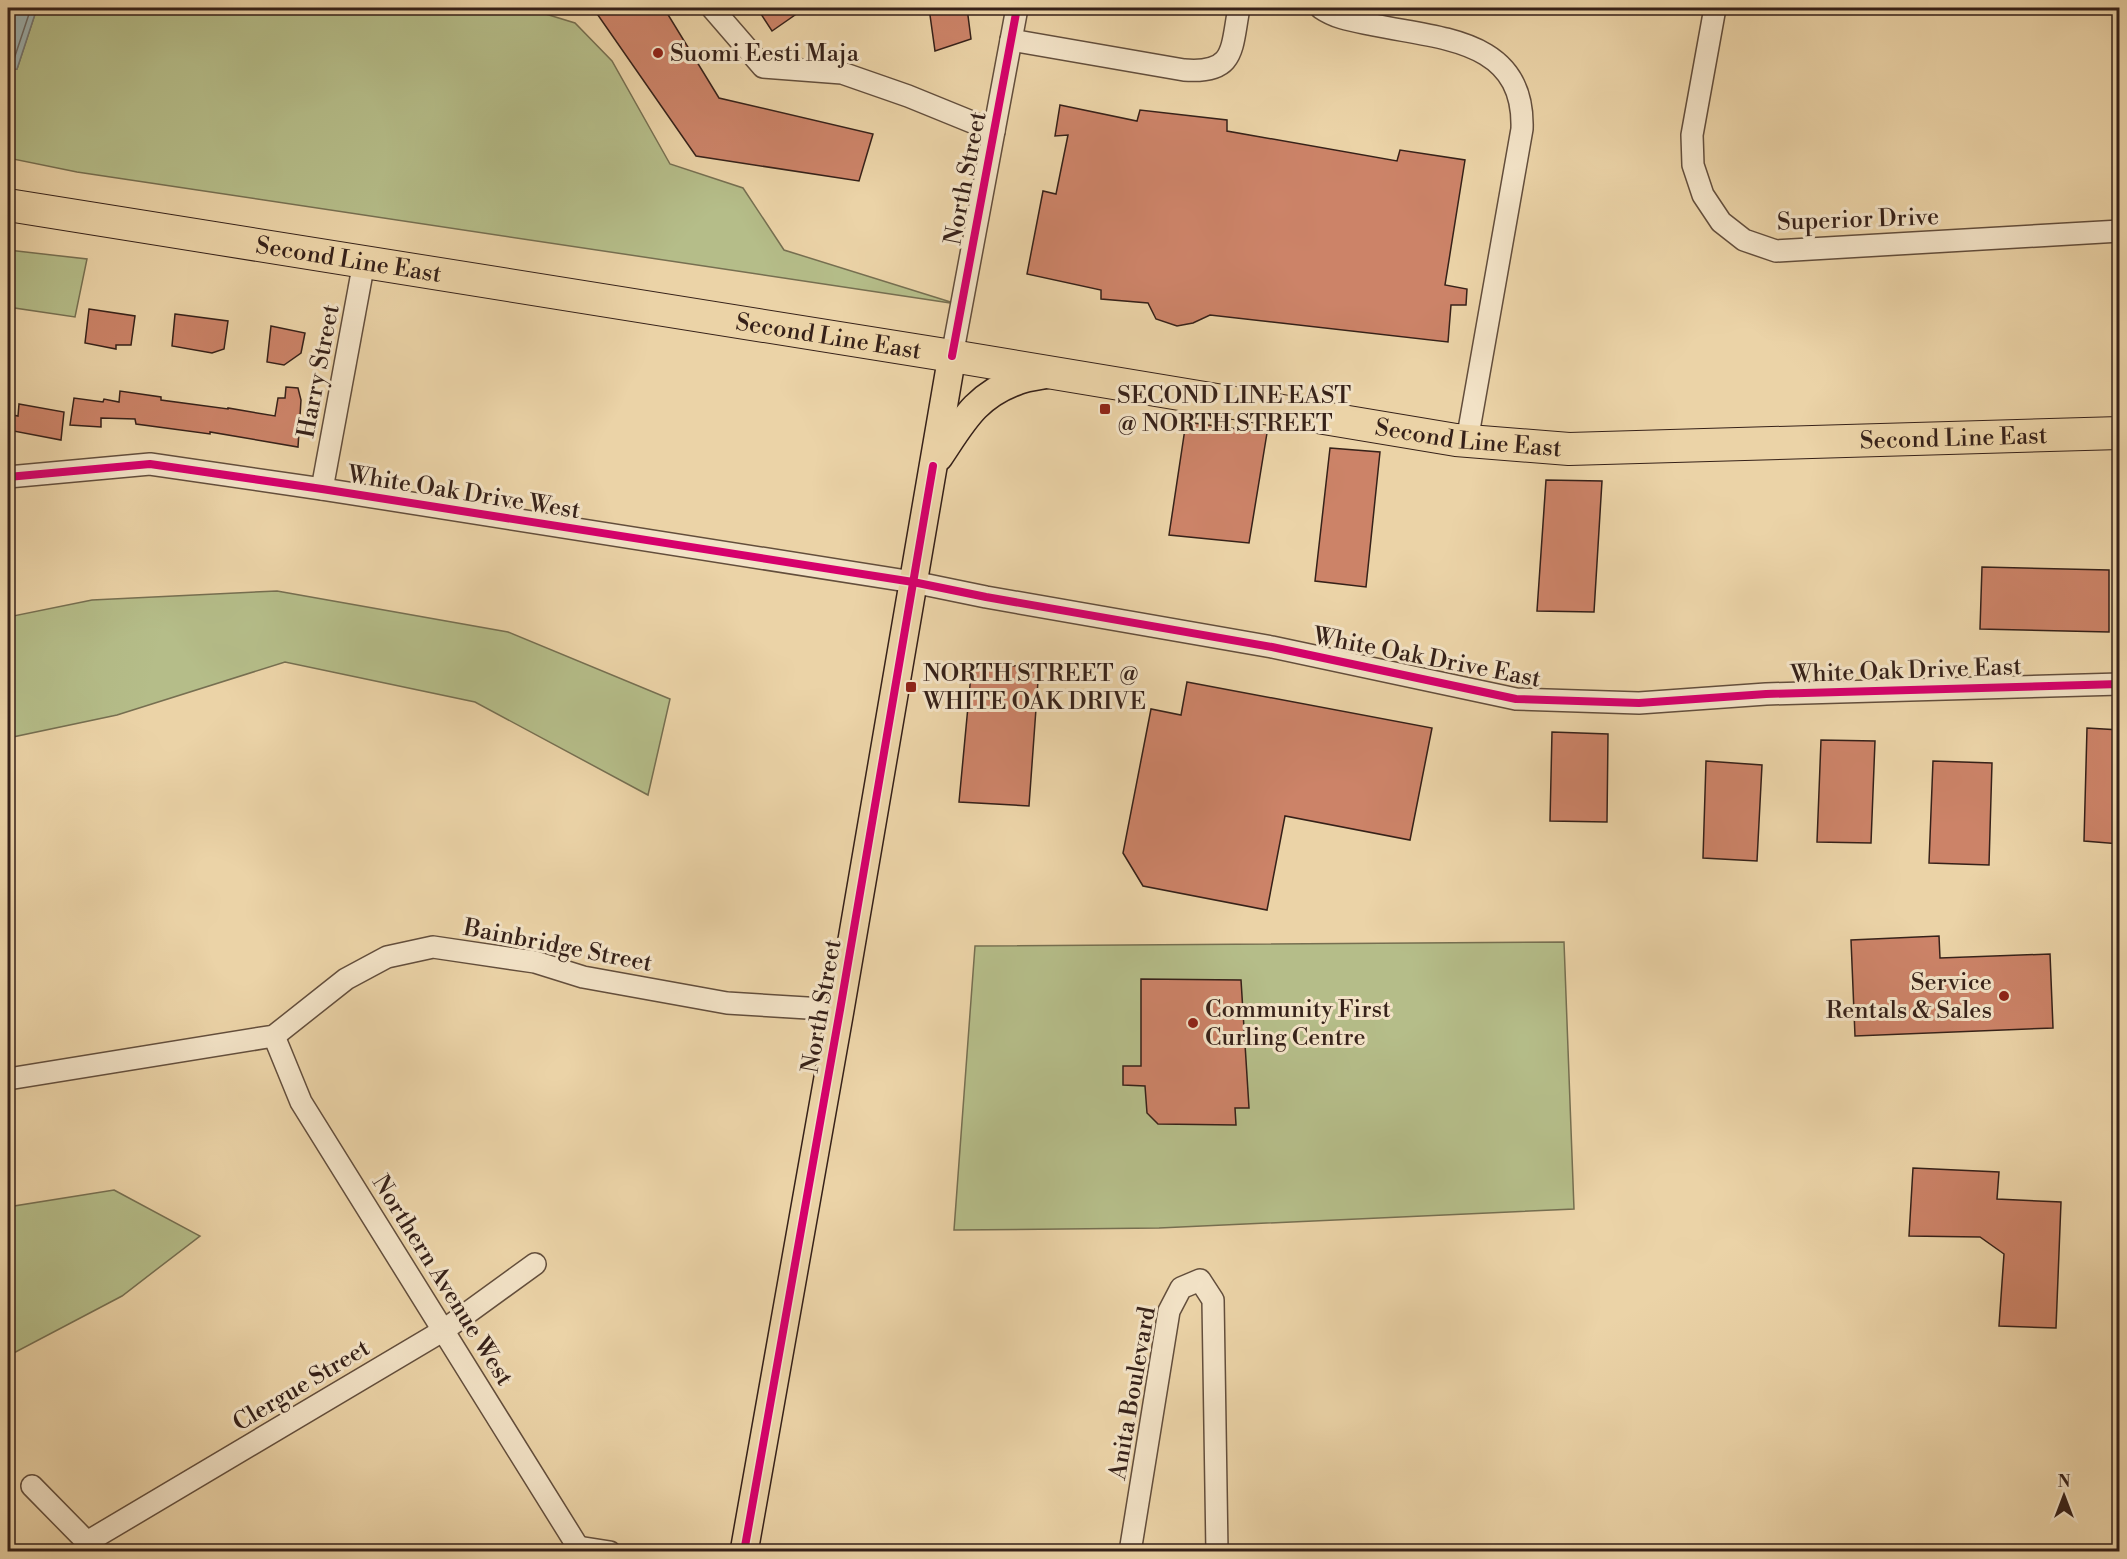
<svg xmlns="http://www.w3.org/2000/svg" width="2127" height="1559" font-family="'Libre Bodoni',serif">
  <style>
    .green { fill: #b5bd89; stroke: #766f51; stroke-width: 1.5 }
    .water { fill: #9eb4b4; stroke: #747976; stroke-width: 1.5 }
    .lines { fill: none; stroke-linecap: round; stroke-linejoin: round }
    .shore { stroke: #6a6a66; stroke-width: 1.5 }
    .building { fill: #cc8368; stroke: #362119; stroke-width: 1.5 }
    .minor-casing { stroke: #634e3c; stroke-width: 24 }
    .major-casing { stroke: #362119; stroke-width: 30 }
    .highway-casing { stroke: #362119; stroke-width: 34 }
    .minor { stroke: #f2e2c6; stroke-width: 21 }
    .major { stroke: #ebd3a7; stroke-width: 27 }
    .highway { stroke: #ebd3a7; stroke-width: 32 }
    .cycleway-casing { stroke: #f2e2c6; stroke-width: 11 }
    .cycleway { stroke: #d6006c; stroke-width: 8 }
    .poi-dot { fill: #8f2418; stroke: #f2e2c6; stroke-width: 2 }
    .labels { text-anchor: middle; stroke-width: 6; stroke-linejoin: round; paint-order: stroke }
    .poi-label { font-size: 24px; fill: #362119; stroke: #f2e2c6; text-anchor: start }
    .street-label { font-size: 24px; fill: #362119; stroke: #f2e2c6 }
  </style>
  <rect width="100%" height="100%" fill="#ebd3a7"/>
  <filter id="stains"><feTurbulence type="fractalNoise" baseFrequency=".00333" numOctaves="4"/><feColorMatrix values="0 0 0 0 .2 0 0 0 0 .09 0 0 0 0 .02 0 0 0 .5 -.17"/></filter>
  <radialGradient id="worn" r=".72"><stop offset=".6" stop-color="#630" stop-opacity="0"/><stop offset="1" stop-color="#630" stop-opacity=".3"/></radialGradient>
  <g class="green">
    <path d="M37,8H526L575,23L612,61L670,164L743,188L784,250L957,304L77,172L8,158V70L17,69Z"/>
    <path d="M8,250L87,259L75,317L8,307Z"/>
    <path d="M277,591L508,632L670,699L648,795L475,702L285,662L117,715L8,738V617L92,600Z"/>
    <path d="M1564,942L1574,1209L1159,1228L954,1230L975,946Z"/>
    <path d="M114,1190L200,1236L122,1296L8,1356V1207Z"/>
  </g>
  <path class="water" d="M8,8H37L17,69L8,70Z"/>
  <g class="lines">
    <path class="shore" d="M8,64L13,62L31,8"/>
  </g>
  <g class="building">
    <path d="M593,8H664L719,98L873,134L859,181L696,156Z"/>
    <path d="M757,8H805L772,31Z"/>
    <path d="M929,8H967L971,39L935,51Z"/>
    <path d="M1060,105L1137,121L1140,110L1227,120V131L1397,161L1400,150L1465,160L1445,285L1467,289L1466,305H1451L1448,342L1210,315L1193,323L1177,326L1156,319L1148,303L1101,299V290L1027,274L1043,191L1056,194L1068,135L1055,136Z"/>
    <path d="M89,309L135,316L131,345H116V349L85,343Z"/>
    <path d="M175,314L228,321L224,349L212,353L172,346Z"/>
    <path d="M271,326L305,333L301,353L284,365L267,362Z"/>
    <path d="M286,387L298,388L301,400L298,447L210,432V434L136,424L135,419L101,418V427L70,425L74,398L103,402L104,399L119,402L120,391L161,397V400L228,409V408L275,416L278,398H285Z"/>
    <path d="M19,404L64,412L61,440L8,430V414L18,416Z"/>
    <path d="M1186,422L1267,433L1249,543L1169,535Z"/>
    <path d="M1330,448L1380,452L1366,587L1315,581Z"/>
    <path d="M1546,480L1602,481L1594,612L1537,611Z"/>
    <path d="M1982,567L2109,570V632L1980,629Z"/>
    <path d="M972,664L1039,667L1029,806L959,802Z"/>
    <path d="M1187,682L1432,728L1410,840L1285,816L1267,910L1143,886L1123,853L1151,709L1181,715Z"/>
    <path d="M2087,728L2120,730V844L2084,841Z"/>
    <path d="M1552,732L1608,734L1607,822L1550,821Z"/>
    <path d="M1821,740L1875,741L1871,843L1817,842Z"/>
    <path d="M1706,761L1762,765L1757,861L1703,858Z"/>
    <path d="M1933,761L1992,763L1989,865L1929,863Z"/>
    <path d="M1939,936L1940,958L2050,954L2053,1028L1855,1036L1851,940Z"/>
    <path d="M1141,979L1241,980L1249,1108H1235L1236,1125L1158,1124L1147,1113L1145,1086L1123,1085V1066H1141Z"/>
    <path d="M1913,1168L1999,1172L1997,1199L2061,1202L2056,1328L1999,1326L2004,1254L1980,1237L1909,1236Z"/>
  </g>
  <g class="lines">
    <defs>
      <g id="minor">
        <path d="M712,8L763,67L842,73L908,96L994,131"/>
        <path d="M1321,8C1337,19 1355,21 1374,25C1441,39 1525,39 1522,129L1467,441"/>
        <path d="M1715,8L1692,135L1693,165L1703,195L1721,222L1744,240L1776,251L2120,231"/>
        <path d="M1011,40L1184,70C1236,74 1231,49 1239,8"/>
        <path d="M952,356L1017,8"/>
        <path d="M8,477L150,464L322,489L913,582L986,597L1272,647L1516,699L1639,703L1766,694L2120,684"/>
        <path d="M322,489L364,262"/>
        <path d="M274,1036L301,1102L578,1547"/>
        <path d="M8,1079L274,1036L346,979L387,957L433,947L535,962L583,977L727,1003L840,1010"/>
        <path d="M32,1486L87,1542L94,1552"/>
        <path d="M87,1542L444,1330L535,1264"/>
        <path d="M578,1547L610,1552"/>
        <path d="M1130,1552L1169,1311L1181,1288L1200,1280L1213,1300L1217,1552"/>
      </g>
      <g id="major">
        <path d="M939,457C962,423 975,396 1017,381C1026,377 1038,376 1049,374"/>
        <path d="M744,1552L840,1010L952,356"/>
      </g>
      <g id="highway">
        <path id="s1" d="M8,205L952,356L1456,440L1569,449L2120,433"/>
      </g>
    </defs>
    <use href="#minor" class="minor-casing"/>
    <use href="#major" class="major-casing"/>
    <use href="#highway" class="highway-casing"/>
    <use href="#minor" class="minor"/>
    <use href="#major" class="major"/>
    <use href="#highway" class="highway"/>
    <defs>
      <g id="cycleway">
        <path d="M952,356L1017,8"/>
        <path d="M8,477L150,464L322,489L913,582L986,597L1272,647L1516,699L1639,703L1766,694L2120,684"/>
        <path d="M744,1552L840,1010L933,466"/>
      </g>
    </defs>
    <use href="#cycleway" class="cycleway-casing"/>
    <use href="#cycleway" class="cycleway"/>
  </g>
  <g class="poi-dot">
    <circle cx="658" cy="53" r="6"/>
    <rect x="1099" y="403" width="12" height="12" rx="3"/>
    <rect x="905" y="681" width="12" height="12" rx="3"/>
    <circle cx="2004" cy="996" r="6"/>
    <circle cx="1193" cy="1023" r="6"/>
  </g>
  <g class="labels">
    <g class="poi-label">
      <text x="670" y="61">Suomi Eesti Maja</text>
      <text x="1117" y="403">SECOND LINE EAST<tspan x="1117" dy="28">@ NORTH STREET</tspan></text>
      <text x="923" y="681">NORTH STREET @<tspan x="923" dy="28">WHITE OAK DRIVE</tspan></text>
      <text x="1992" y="990" text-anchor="end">Service<tspan x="1992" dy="28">Rentals &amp; Sales</tspan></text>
      <text x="1205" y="1017">Community First<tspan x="1205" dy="28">Curling Centre</tspan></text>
    </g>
    <g class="street-label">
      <text transform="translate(965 178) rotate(-79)" y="8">North Street</text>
      <text transform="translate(1858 219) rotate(-2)" y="8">Superior Drive</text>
      <text dy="8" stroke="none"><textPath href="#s1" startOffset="345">Second Line East</textPath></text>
      <text dy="8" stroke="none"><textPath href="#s1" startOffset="831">Second Line East</textPath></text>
      <text transform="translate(318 371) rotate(-79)" y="8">Harry Street</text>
      <text dy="8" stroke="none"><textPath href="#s1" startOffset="1479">Second Line East</textPath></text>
      <text dy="8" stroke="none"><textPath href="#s1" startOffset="1965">Second Line East</textPath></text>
      <text transform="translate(464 492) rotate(9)" y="8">White Oak Drive West</text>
      <text transform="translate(1427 657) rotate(11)" y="8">White Oak Drive East</text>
      <text transform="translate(1906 670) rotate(-2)" y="8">White Oak Drive East</text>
      <text transform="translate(558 945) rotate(11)" y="8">Bainbridge Street</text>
      <text transform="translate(821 1006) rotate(-80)" y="8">North Street</text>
      <text transform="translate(443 1280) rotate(58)" y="8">Northern Avenue West</text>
      <text transform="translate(301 1385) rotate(-31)" y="8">Clergue Street</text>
      <text transform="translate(1132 1393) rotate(-80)" y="8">Anita Boulevard</text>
    </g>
  </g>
  <rect width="2127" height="1559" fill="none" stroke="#ebd3a7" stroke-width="30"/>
  <rect x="9" y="9" width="2109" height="1541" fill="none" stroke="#362119" stroke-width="3"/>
  <rect x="15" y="15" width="2097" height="1529" fill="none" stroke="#362119" stroke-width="1.5"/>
  <g transform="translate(2064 1496)" stroke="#f2e2c6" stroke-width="4.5" paint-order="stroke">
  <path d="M0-4.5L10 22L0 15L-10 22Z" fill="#362119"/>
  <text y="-9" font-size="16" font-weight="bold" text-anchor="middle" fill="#362119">N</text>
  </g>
  <rect width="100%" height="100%" filter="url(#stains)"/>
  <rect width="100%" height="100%" fill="url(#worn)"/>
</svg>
